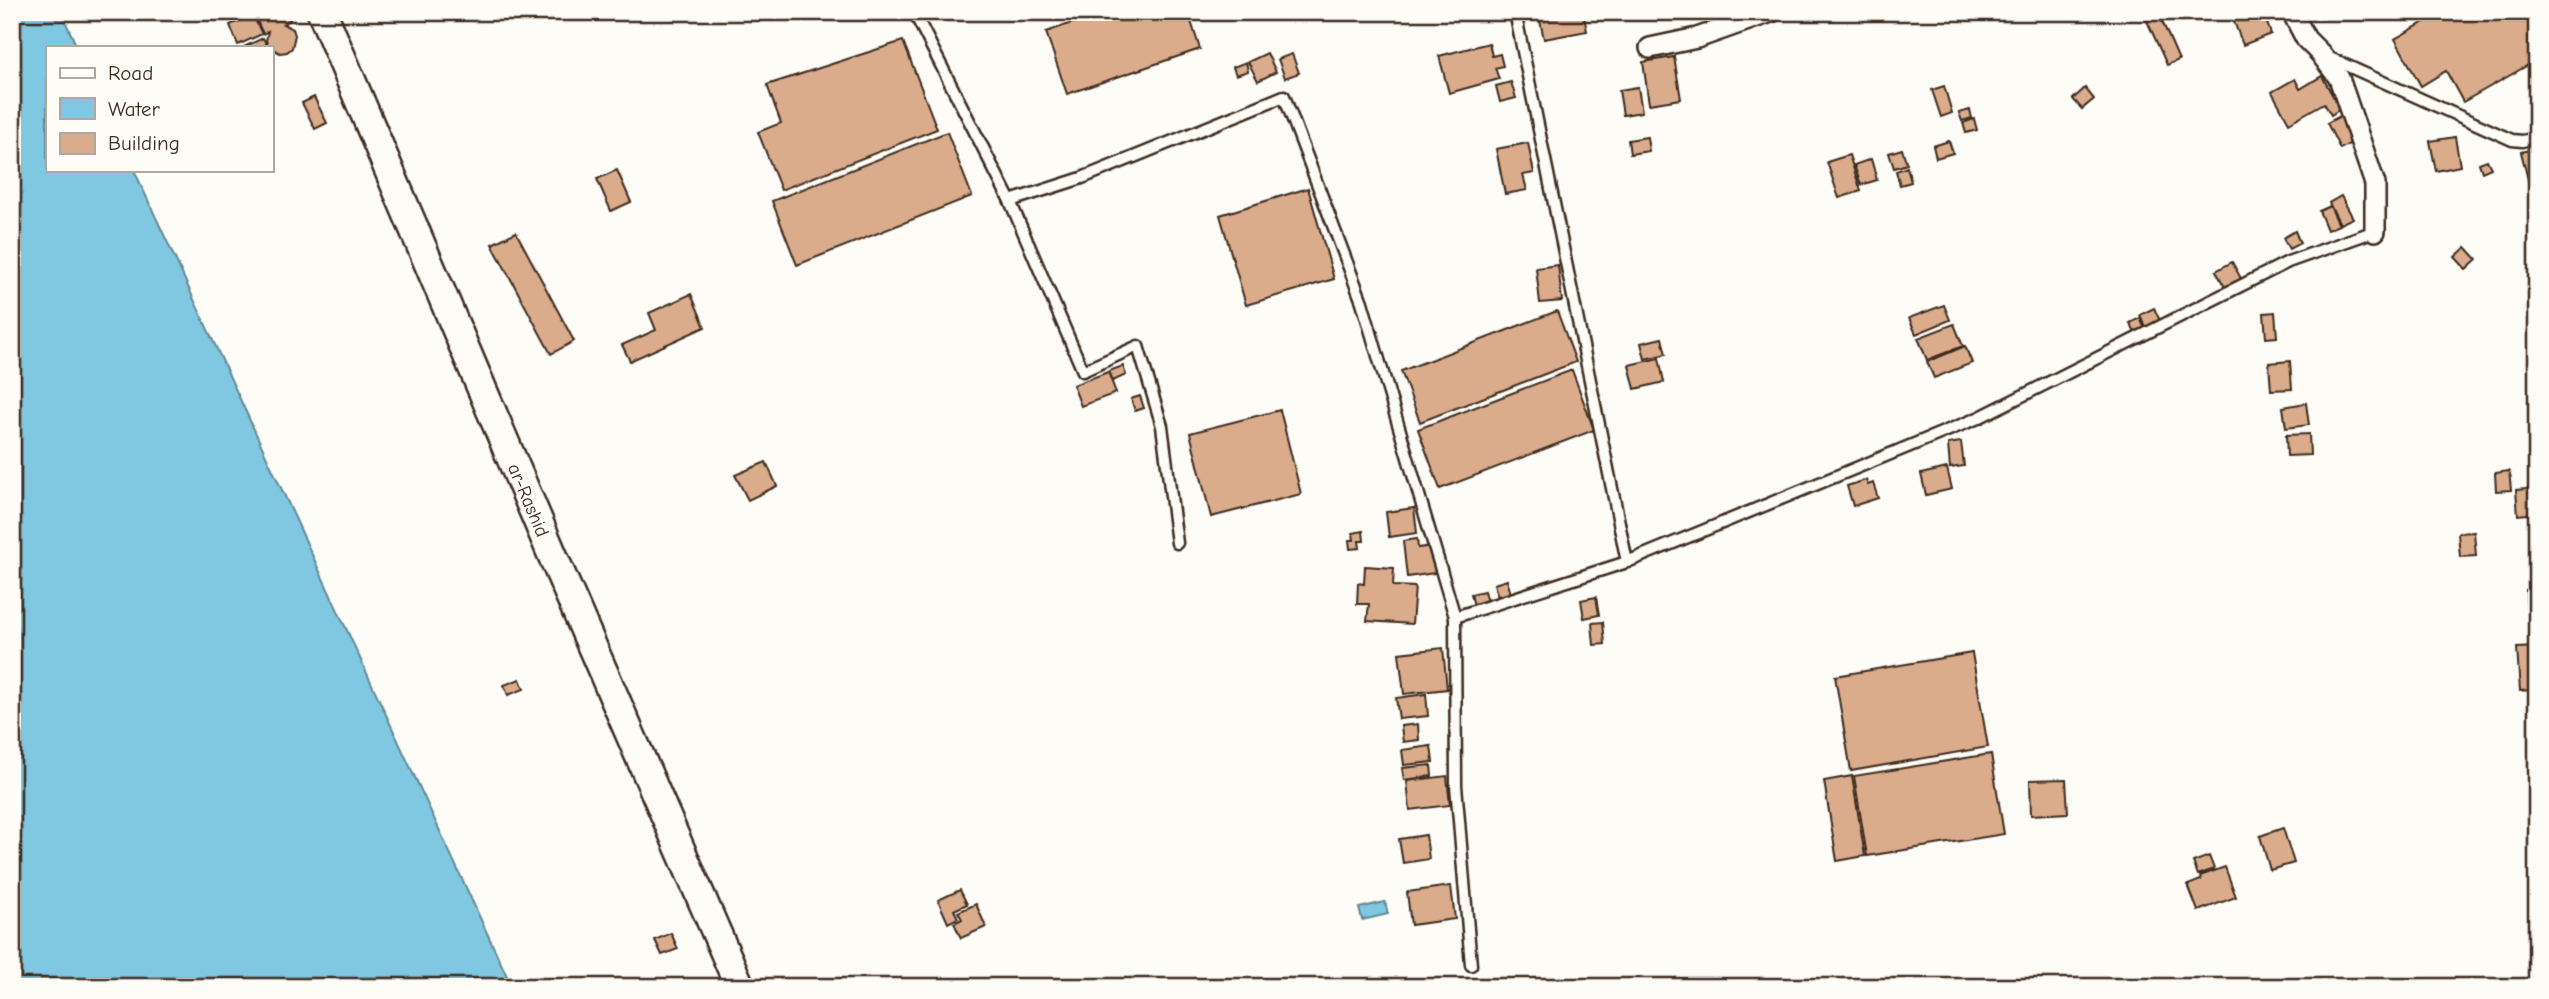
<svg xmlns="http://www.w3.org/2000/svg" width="2549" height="999" font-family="'Comic Neue',sans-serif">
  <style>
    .water { fill: #80c7e1; stroke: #648893; stroke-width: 2 }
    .building { fill: #daac8c; stroke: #3b2a1e; stroke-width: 2 }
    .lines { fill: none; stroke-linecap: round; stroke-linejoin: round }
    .lane-casing { stroke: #3b2a1e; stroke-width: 15 }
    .street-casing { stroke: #3b2a1e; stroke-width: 24 }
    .secondary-casing { stroke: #3b2a1e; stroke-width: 33 }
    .lane { stroke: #fdfcf7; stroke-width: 10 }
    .street { stroke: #fdfcf7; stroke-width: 19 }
    .secondary { stroke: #fdfcf7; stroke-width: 28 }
    .labels { text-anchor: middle; stroke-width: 7; stroke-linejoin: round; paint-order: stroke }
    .street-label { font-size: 19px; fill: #3b2a1e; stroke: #fdfcf7 }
  </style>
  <rect width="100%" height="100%" fill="#fdfcf7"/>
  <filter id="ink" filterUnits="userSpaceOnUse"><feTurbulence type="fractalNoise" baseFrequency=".0143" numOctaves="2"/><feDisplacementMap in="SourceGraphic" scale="14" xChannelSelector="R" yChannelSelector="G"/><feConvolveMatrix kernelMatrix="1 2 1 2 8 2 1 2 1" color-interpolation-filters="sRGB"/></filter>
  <g filter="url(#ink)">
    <g class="water">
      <path d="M12,12H61L77,47H47V170H134L512,987H12Z"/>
      <path d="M1385,902L1388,914L1362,920L1359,908Z"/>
    </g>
    <g class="building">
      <path d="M264,12H286L290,20L283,24L293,29L295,35L292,48L287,52L280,53L269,47L266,41L268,31L263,34L255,17Z"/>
      <path d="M1104,12H1188L1200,49L1067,94L1046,32Z"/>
      <path d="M1538,12H1583L1587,31L1544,39Z"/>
      <path d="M2143,12H2158L2179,60L2167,65Z"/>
      <path d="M2249,12H2263L2271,34L2243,45L2233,19Z"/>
      <path d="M2442,12H2537V60L2463,102L2446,71L2421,86L2395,39Z"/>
      <path d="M253,15L262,34L238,45L230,25Z"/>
      <path d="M263,38L268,47H244Z"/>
      <path d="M903,41L937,129L781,190L758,132L781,123L767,85Z"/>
      <path d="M1489,43L1492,56L1500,54L1503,66L1495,68L1499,79L1449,93L1439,56Z"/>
      <path d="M1267,53L1276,72L1258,81L1248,62Z"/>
      <path d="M1292,54L1299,73L1285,78L1278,59Z"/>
      <path d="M1674,57L1681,99L1649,104L1643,62Z"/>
      <path d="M1246,62L1248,71L1236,75L1233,67Z"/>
      <path d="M2322,76L2340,109L2331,115L2324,103L2289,123L2272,92L2295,79L2300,89Z"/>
      <path d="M1511,82L1516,98L1500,102L1496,86Z"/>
      <path d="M1944,86L1952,113L1941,117L1932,90Z"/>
      <path d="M1638,87L1642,112L1623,115L1619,90Z"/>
      <path d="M2085,88L2094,99L2082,109L2073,99Z"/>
      <path d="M314,97L327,123L315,129L302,103Z"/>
      <path d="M1970,110L1972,118L1962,121L1959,113Z"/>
      <path d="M2340,116L2353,142L2340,149L2327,123Z"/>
      <path d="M1974,119L1977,130L1966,133L1963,123Z"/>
      <path d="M947,132L972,196L797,265L772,201Z"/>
      <path d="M1647,137L1649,151L1630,154L1628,140Z"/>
      <path d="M2455,137L2460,166L2436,171L2430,141Z"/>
      <path d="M1949,141L1953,153L1936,158L1933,146Z"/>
      <path d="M1528,143L1534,173L1523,175L1527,190L1505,194L1496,149Z"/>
      <path d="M2537,148V194L2532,195L2521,152Z"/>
      <path d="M1902,149L1907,164L1894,168L1889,153Z"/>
      <path d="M1849,155L1861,191L1839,198L1827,162Z"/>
      <path d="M1871,159L1877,180L1861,185L1854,165Z"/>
      <path d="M2487,160L2491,168L2482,172L2479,163Z"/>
      <path d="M1907,167L1911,182L1900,185L1896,171Z"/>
      <path d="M617,170L631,202L611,211L597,179Z"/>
      <path d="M1308,188L1334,279L1246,305L1220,215Z"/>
      <path d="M2341,196L2353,218L2340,224L2329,203Z"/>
      <path d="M2330,206L2339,225L2327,230L2319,211Z"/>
      <path d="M2295,231L2300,243L2289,249L2283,238Z"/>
      <path d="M516,232L574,341L551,354L492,244Z"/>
      <path d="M2466,247L2477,259L2466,269L2455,257Z"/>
      <path d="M2232,262L2243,282L2227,291L2216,271Z"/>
      <path d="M1558,265L1562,301L1540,303L1536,268Z"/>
      <path d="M691,294L705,327L630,361L622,345L656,330L649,313Z"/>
      <path d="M1944,305L1950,320L1916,334L1909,318Z"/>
      <path d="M2154,308L2161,323L2147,330L2140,315Z"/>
      <path d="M1557,311L1576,362L1420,422L1401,371Z"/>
      <path d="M2275,312L2277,337L2266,338L2264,313Z"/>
      <path d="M2140,318L2146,331L2136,335L2130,323Z"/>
      <path d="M1954,324L1963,346L1927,360L1918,338Z"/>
      <path d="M1662,338L1666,354L1645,359L1641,343Z"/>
      <path d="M1965,346L1972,363L1934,378L1927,362Z"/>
      <path d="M1659,358L1664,382L1635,389L1629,365Z"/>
      <path d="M2290,361L2292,389L2271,390L2269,363Z"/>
      <path d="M1123,366L1126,375L1113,381L1109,371Z"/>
      <path d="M1572,370L1594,430L1440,489L1418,429Z"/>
      <path d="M1108,372L1116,393L1081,406L1073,385Z"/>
      <path d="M1140,396L1144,408L1135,411L1131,399Z"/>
      <path d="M2306,403L2309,425L2286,428L2283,407Z"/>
      <path d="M1280,410L1301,494L1211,517L1190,433Z"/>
      <path d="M2309,434L2310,455L2287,456L2286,435Z"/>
      <path d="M1961,442L1964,466L1950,468L1948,444Z"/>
      <path d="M766,462L777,486L748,500L735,475Z"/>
      <path d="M1947,468L1952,489L1926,495L1921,474Z"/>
      <path d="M2509,471L2511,490L2496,491L2495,473Z"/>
      <path d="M1866,480L1868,485L1873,483L1878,498L1853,506L1847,486Z"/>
      <path d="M2537,488V513L2518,515L2516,490Z"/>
      <path d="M1414,508L1417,533L1389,537L1386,512Z"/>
      <path d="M1363,531L1364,541H1359L1360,548L1350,549L1349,540H1354L1353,533Z"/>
      <path d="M2474,532L2476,556L2460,557L2458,533Z"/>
      <path d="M1417,539L1418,548L1432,546L1435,573L1407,577L1403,541Z"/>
      <path d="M1365,566L1394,568L1393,586L1415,587L1412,624L1367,621L1369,604H1357L1358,583L1364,584Z"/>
      <path d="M1507,580L1511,594L1498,597L1494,584Z"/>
      <path d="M2537,589V610L2527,611L2526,590Z"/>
      <path d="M1484,591L1487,602L1474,606L1471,594Z"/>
      <path d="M1596,597L1599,615L1584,618L1581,600Z"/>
      <path d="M1603,622L1605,644L1594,645L1592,623Z"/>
      <path d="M2537,647V704H2532L2531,690L2520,691L2517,648Z"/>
      <path d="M1443,648L1447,689L1404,694L1399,653Z"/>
      <path d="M1972,653L1988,747L1851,771L1835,676Z"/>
      <path d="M520,679L524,689L508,695L504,685Z"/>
      <path d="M1426,694L1428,716L1399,719L1396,698Z"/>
      <path d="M1418,724L1419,740L1403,742L1401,726Z"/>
      <path d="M1431,746L1433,762L1404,765L1402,750Z"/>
      <path d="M1991,754L2004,834L1867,856L1854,776Z"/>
      <path d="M1431,765L1432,776L1404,780L1402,768Z"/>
      <path d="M1447,776L1450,805L1410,810L1407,781Z"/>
      <path d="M1852,776L1865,856L1837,861L1824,781Z"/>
      <path d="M2066,779L2068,813L2031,815L2030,780Z"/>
      <path d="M2283,828L2294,863L2270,870L2260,836Z"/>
      <path d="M1426,835L1429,859L1403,863L1399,839Z"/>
      <path d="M2209,856L2214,869L2198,875L2193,862Z"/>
      <path d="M2225,867L2236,897L2198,911L2188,885L2201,880L2200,876Z"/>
      <path d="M1451,886L1455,919L1411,925L1407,892Z"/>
      <path d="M960,890L967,904L954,910L958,918L948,923L938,900Z"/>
      <path d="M976,904L986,927L961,938L954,923L962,919L958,912Z"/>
      <path d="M671,933L678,949L662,955L655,940Z"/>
    </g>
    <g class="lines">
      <defs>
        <g id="lane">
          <path d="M914,12L1010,201L1083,371L1138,346L1162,426L1177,543"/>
          <path d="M1515,12L1627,562"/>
          <path d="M2330,58L2512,140L2522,141L2537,138"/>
          <path d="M1010,201L1082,178L1284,96L1362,302L1455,617L1456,785L1471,965"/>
          <path d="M1455,617L1627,562L1978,418L2288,262L2375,231"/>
        </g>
        <g id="street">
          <path d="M2292,12L2306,39L2320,53L2339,78L2375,184V231"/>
          <path d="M1650,48L1697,38L1771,12"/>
        </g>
        <g id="secondary">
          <path id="s1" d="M322,12L555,561L740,987"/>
        </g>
      </defs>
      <use href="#lane" class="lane-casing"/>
      <use href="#street" class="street-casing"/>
      <use href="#secondary" class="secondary-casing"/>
      <use href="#lane" class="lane"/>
      <use href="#street" class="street"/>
      <use href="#secondary" class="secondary"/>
    </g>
  </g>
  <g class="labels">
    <g class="street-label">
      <text dy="7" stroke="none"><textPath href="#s1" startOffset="530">ar-Rashid</textPath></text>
    </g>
  </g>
  <rect width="2549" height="999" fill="none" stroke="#fdfcf7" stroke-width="42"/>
  <rect x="21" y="21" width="2507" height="957" fill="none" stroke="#3b2a1e" stroke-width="2.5" filter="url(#ink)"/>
  <rect x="46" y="46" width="228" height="126" fill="#fdfcf7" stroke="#afa8a0" stroke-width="2"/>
  <rect x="60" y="68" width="35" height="10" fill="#fdfcf7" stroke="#afa8a0" stroke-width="2"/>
  <text x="108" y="80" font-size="21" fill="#3b2a1e">Road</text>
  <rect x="60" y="98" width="35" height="21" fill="#80c7e1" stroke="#afa8a0" stroke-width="2"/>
  <text x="108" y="116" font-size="21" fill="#3b2a1e">Water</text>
  <rect x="60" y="133" width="35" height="21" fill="#daac8c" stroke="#afa8a0" stroke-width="2"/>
  <text x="108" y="150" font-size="21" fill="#3b2a1e">Building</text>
</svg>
